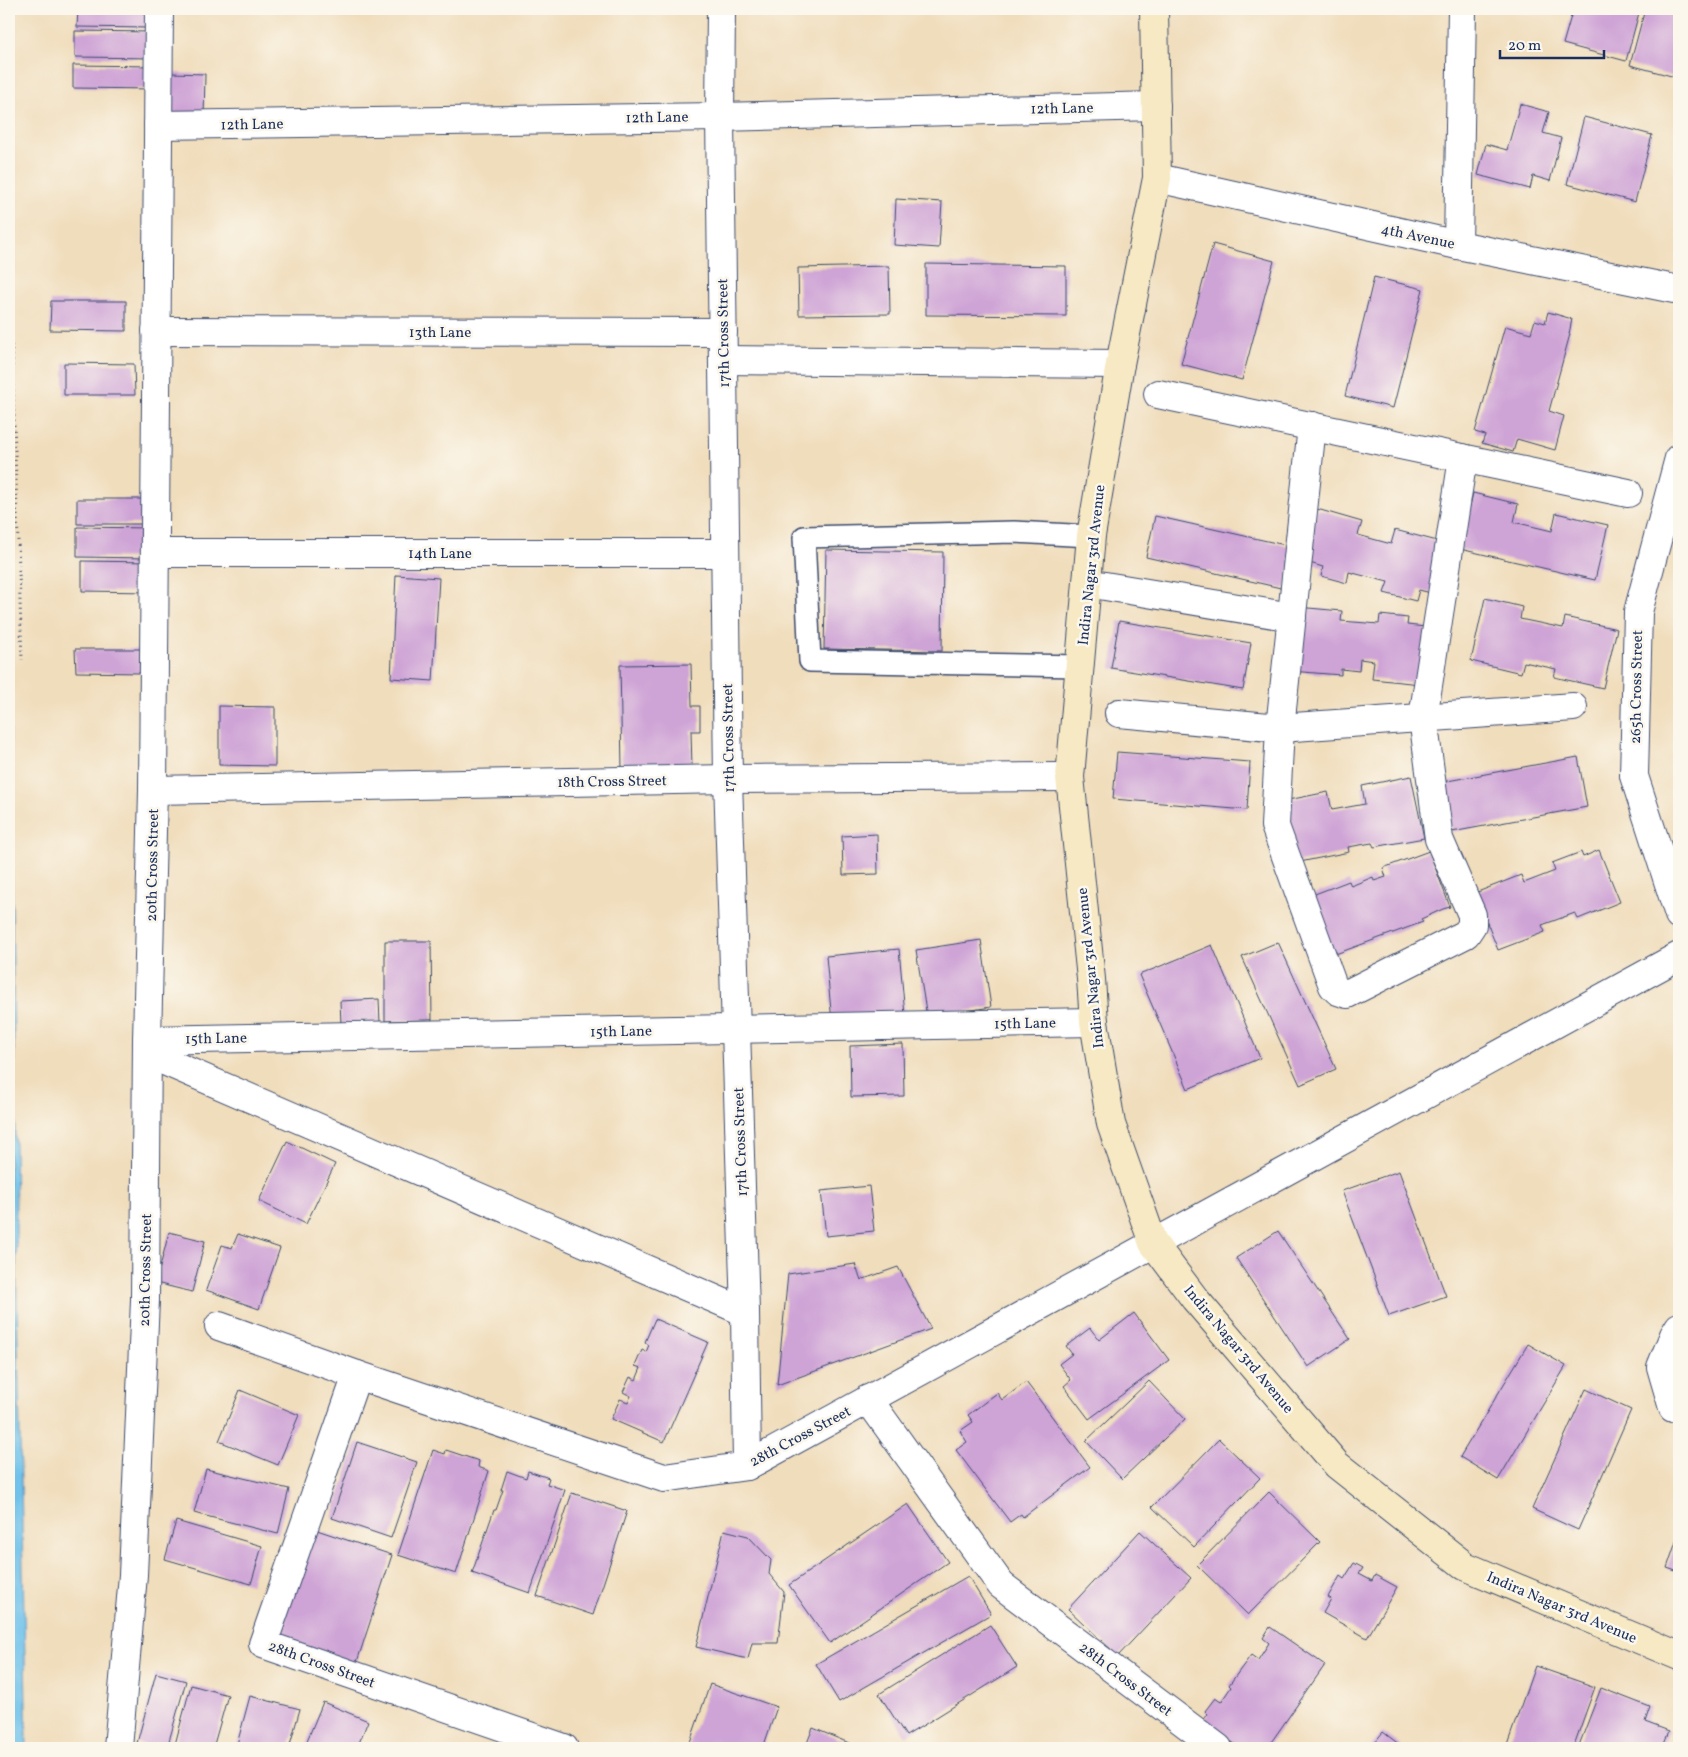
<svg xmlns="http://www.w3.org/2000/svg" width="1688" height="1757" font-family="Vollkorn,serif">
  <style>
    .water { fill: #70c2eb; stroke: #4678a4 }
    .building { fill: #cea3d6 }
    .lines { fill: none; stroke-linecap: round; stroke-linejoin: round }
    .lane-casing { stroke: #3b496c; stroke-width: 24 }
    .street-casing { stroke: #3b496c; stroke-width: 30 }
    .secondary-casing { stroke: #3b496c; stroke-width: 30 }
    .path { stroke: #3b496c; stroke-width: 3; stroke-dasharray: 1 4; stroke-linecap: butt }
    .lane { stroke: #fff; stroke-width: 21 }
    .street { stroke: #fff; stroke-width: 28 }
    .secondary { stroke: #f6e9c3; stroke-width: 28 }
    .labels { text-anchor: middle; stroke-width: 5; stroke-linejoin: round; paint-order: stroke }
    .street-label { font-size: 15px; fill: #1b2f5e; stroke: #fbf7ec }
  </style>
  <rect width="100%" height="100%" fill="#fbf7ec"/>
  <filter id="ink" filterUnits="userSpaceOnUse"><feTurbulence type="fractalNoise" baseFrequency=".02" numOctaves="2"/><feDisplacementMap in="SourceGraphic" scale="10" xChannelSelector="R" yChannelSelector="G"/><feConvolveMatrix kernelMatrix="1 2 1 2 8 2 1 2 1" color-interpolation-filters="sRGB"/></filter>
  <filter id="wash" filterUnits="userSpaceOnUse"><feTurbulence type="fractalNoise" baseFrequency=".0096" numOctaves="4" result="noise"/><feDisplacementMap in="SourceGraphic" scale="20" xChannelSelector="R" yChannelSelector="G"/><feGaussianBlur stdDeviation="1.12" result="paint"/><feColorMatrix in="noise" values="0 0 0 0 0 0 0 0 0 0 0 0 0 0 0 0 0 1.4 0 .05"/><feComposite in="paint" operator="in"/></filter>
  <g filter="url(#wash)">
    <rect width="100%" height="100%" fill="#f0ddbc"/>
    <path class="water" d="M9,645L17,1299L27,1748H9Z"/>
    <g id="blocks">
      <g class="building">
        <path d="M78,9H149L148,28L77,27Z"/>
        <path d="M1573,9H1640L1626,61L1563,44Z"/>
        <path d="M1645,9H1679V78L1630,65Z"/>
        <path d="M75,31L153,32V58L75,57Z"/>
        <path d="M73,65L154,66V89L73,88Z"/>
        <path d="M171,73L205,74L204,119L170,118Z"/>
        <path d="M1520,104L1549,112L1543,133L1561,138L1550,181L1533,176L1530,189L1478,175L1486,144L1507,150Z"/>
        <path d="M1584,117L1652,135L1635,202L1567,184Z"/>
        <path d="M896,199L942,202L939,248L894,245Z"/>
        <path d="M1213,244L1274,261L1242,380L1181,364Z"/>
        <path d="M926,264L1066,266V316L926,315Z"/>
        <path d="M889,266L890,314L799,315L798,268Z"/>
        <path d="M1374,277L1423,289L1393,408L1345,396Z"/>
        <path d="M51,301H126V331L50,330Z"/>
        <path d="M1548,312L1572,319L1569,334H1570L1549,411L1564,416L1555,450L1517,439L1513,452L1482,443L1485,435L1475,432L1505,326L1531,333L1535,320L1545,323Z"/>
        <path d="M64,363L134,364L135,395H64Z"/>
        <path d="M1473,493L1518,504L1514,522L1552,531L1556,513L1608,525L1595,580L1460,549Z"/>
        <path d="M77,499H150L149,524H77Z"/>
        <path d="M1317,509L1362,522L1358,535L1391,544L1395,530L1445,543L1431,593L1419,590L1416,601L1384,593L1388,582L1349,572L1347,583L1321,576L1323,567L1303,561Z"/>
        <path d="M1155,516L1294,547L1285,589L1146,557Z"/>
        <path d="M77,527L150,528V558L77,557Z"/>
        <path d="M826,550L943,552L942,651L824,649Z"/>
        <path d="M82,561L151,562V592L82,591Z"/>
        <path d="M396,575L439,578L433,681L391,678Z"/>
        <path d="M1485,598L1522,607L1520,619L1563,628L1565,617L1617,629L1603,688L1554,677L1556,669L1524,662L1521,673L1471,661Z"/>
        <path d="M1297,607L1342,611L1341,621L1379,624L1380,615L1408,618L1407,625L1426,627L1420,684L1372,679L1374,661L1360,659L1359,671L1341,669V675L1290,671Z"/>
        <path d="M1119,621L1251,643L1243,690L1111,668Z"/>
        <path d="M75,649H141V673L76,672Z"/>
        <path d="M691,664L692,706H700V731H691L692,768L622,769L620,665Z"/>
        <path d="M219,706L275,707V766L219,765Z"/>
        <path d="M1117,752L1250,762L1247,810L1113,799Z"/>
        <path d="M1578,757L1587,807L1452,832L1442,782Z"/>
        <path d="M1411,776L1424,838L1374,847L1372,843L1348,847L1349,852L1295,863L1283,801L1328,792L1332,810L1365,804L1362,786Z"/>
        <path d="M877,834L878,874L843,875L842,836Z"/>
        <path d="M1599,850L1620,902L1578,919L1575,913L1542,925L1545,932L1498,950L1475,893L1521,875L1524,883L1555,871L1552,863L1581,852L1583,857Z"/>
        <path d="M1429,851L1450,907L1443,909L1421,919L1423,922L1330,956L1307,897L1349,881L1351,886L1373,877L1374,881L1386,877L1383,868Z"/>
        <path d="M981,940L991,1007L927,1017L916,950Z"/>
        <path d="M385,941H431L432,1020L385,1021Z"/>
        <path d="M1278,942L1336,1069L1300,1085L1242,957Z"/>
        <path d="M1212,945L1260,1058L1188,1089L1139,975Z"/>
        <path d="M899,949L905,1015L832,1022L826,956Z"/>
        <path d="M379,999L380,1023L341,1024L340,1001Z"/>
        <path d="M903,1044L904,1096L851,1097L850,1046Z"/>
        <path d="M287,1141L335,1164L306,1224L259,1201Z"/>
        <path d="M1399,1171L1446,1296L1389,1316L1342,1191Z"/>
        <path d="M869,1186L874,1231L826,1236L821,1191Z"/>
        <path d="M1278,1231L1350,1339L1308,1367L1236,1258Z"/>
        <path d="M169,1232L205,1241L192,1292L156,1283Z"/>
        <path d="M238,1234L280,1248L259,1309L206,1290L222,1245L232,1248Z"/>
        <path d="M855,1264L861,1280L898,1267L931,1329L777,1385L788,1274Z"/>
        <path d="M1134,1313L1169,1360L1089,1419L1064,1386L1071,1380L1059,1364L1072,1354L1066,1346L1090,1328L1099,1340Z"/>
        <path d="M655,1319L708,1342L664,1442L611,1419L620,1399L628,1402L631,1396L623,1392L630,1377L636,1380L641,1368L635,1366L642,1350L646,1352L649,1345L645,1342Z"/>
        <path d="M1528,1344L1566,1366L1498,1480L1460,1457Z"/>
        <path d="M1149,1381L1185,1419L1122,1479L1086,1441Z"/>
        <path d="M1026,1382L1090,1467L1023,1517L1021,1514L1010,1522L956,1450L967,1442L960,1431L973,1422L968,1415L997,1393L1002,1400Z"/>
        <path d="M1586,1389L1631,1410L1578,1530L1532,1509Z"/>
        <path d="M240,1390L299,1415L278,1465L219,1441Z"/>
        <path d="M1219,1439L1260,1478L1194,1547L1152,1507Z"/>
        <path d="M357,1442L417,1462L391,1538L332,1518Z"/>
        <path d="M433,1450L445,1454L446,1450L479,1461L478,1467L489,1471L456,1574L398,1555Z"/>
        <path d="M206,1469L289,1489L278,1534L194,1513Z"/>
        <path d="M507,1471L526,1478L528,1471L549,1478L547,1484L565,1490L530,1593L472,1573L494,1510H496L503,1490H501Z"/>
        <path d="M1269,1492L1320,1542L1248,1615L1197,1565Z"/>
        <path d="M572,1493L627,1511L593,1615L537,1596Z"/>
        <path d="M908,1504L948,1562L830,1643L789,1585Z"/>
        <path d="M176,1521L262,1546L251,1584L165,1559Z"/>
        <path d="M311,1528L392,1555L355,1668L274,1641Z"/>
        <path d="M724,1530L748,1536L771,1560L769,1574L784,1592L778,1643H752L748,1659L696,1647Z"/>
        <path d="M1140,1531L1191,1578L1118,1656L1068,1609Z"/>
        <path d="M1679,1533V1572L1667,1568Z"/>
        <path d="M1354,1563L1363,1568L1359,1574L1372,1581L1375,1575L1397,1587L1367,1638L1323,1613L1331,1599L1328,1597L1340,1576L1344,1579Z"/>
        <path d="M968,1576L991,1614L839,1702L816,1664Z"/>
        <path d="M990,1625L1017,1667L906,1736L879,1694Z"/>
        <path d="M1270,1627L1325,1665L1267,1748H1241L1202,1722L1208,1714L1205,1711L1215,1698L1221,1702L1231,1687L1229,1685L1251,1655L1258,1660L1269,1643L1263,1638Z"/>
        <path d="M1535,1666L1595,1687L1573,1748H1506Z"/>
        <path d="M156,1673L186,1681L167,1748H158L137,1743Z"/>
        <path d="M710,1684L777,1707L763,1748H688Z"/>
        <path d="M191,1685L228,1695L213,1748H174Z"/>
        <path d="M1601,1688L1650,1707L1645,1722L1669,1731L1662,1748H1578Z"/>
        <path d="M250,1696L300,1709L289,1748H236Z"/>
        <path d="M323,1702L368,1721L357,1748H304Z"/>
        <path d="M813,1728L861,1748H805Z"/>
        <path d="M1383,1732L1404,1748H1370Z"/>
      </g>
    </g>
  </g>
  <g filter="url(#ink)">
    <use href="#blocks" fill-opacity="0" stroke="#3b496c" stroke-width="1"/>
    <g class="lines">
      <defs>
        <path id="lane" d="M1080,666L810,661L804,537L1014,532L1091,536"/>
        <g id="street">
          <path d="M721,9L720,117L728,779L745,1312L747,1466"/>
          <path d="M158,125L720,117L1156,106"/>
          <path d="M1157,178L1458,245L1679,290"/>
          <path d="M1458,245L1462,9"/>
          <path d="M156,331L723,332"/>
          <path d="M723,360L1120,364"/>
          <path d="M1158,394L1628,493"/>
          <path d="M1312,426L1280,728L1275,826L1333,986L1338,991L1347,994L1466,934L1472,925V915L1439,839L1423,718L1463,458"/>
          <path d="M1679,458L1638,612L1634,776L1679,915"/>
          <path d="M155,553H725"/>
          <path d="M1087,583L1292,617"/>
          <path d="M1119,713L1280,728L1573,707"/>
          <path d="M153,790L728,779L1070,777"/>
          <path d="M147,1040L1094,1022"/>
          <path d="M148,1054L745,1312"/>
          <path d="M219,1326L357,1375L664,1478L747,1466L1679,956"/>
          <path d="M357,1375L263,1644L564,1748"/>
          <path d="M868,1399L1001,1585L1218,1748"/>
          <path d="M1673,1408L1661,1367L1674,1335L1679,1327"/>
          <path d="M118,1748L133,1575L145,1300L147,1040L153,790L159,9"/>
        </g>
        <path id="secondary" d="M1154,9L1157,178L1120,364L1091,536L1070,777L1091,979L1094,1022L1111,1124L1153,1243L1195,1299L1337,1465L1465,1566L1679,1656"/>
      </defs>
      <use href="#lane" class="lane-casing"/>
      <use href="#street" class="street-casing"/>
      <use href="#secondary" class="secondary-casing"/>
      <path class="path" d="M9,270L22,660"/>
      <use href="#lane" class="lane"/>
      <use href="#street" class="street"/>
      <use href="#secondary" class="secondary"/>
    </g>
  </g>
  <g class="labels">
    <g class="street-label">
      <text transform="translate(1062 108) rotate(-1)" y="5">12th Lane</text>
      <text transform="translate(657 117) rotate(-1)" y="5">12th Lane</text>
      <text transform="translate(252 124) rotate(-1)" y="5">12th Lane</text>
      <text transform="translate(1418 236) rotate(12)" y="5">4th Avenue</text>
      <text x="440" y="337">13th Lane</text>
      <text transform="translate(723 333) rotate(-91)" y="5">17th Cross Street</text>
      <text x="440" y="558">14th Lane</text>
      <text transform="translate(1091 565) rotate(-84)" y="5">Indira Nagar 3rd Avenue</text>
      <text transform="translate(1636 687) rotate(-89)" y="5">265h Cross Street</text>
      <text transform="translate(728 738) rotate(-91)" y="5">17th Cross Street</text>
      <text transform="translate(612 781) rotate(-1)" y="5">18th Cross Street</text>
      <text transform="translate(152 865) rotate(-89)" y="5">20th Cross Street</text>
      <text transform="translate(1090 968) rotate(-96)" y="5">Indira Nagar 3rd Avenue</text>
      <text transform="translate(1025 1023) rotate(-1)" y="5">15th Lane</text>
      <text transform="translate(621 1031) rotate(-1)" y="5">15th Lane</text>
      <text transform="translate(216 1038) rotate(-1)" y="5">15th Lane</text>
      <text transform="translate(740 1142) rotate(-92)" y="5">17th Cross Street</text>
      <text transform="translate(145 1270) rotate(-89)" y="5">20th Cross Street</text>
      <text transform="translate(1239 1349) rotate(50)" y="5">Indira Nagar 3rd Avenue</text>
      <text transform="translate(800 1436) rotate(-28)" y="5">28th Cross Street</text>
      <text transform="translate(1562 1607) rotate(23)" y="5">Indira Nagar 3rd Avenue</text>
      <text transform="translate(322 1664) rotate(20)" y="5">28th Cross Street</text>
      <text transform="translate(1126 1679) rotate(37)" y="5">28th Cross Street</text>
    </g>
  </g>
  <rect width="1688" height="1757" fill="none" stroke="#fbf7ec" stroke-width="30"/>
  <path d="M1500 50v8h104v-8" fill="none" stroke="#1b2f5e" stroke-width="2.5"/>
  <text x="1508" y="50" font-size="15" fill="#1b2f5e" stroke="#fbf7ec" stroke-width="4" paint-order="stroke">20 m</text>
</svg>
